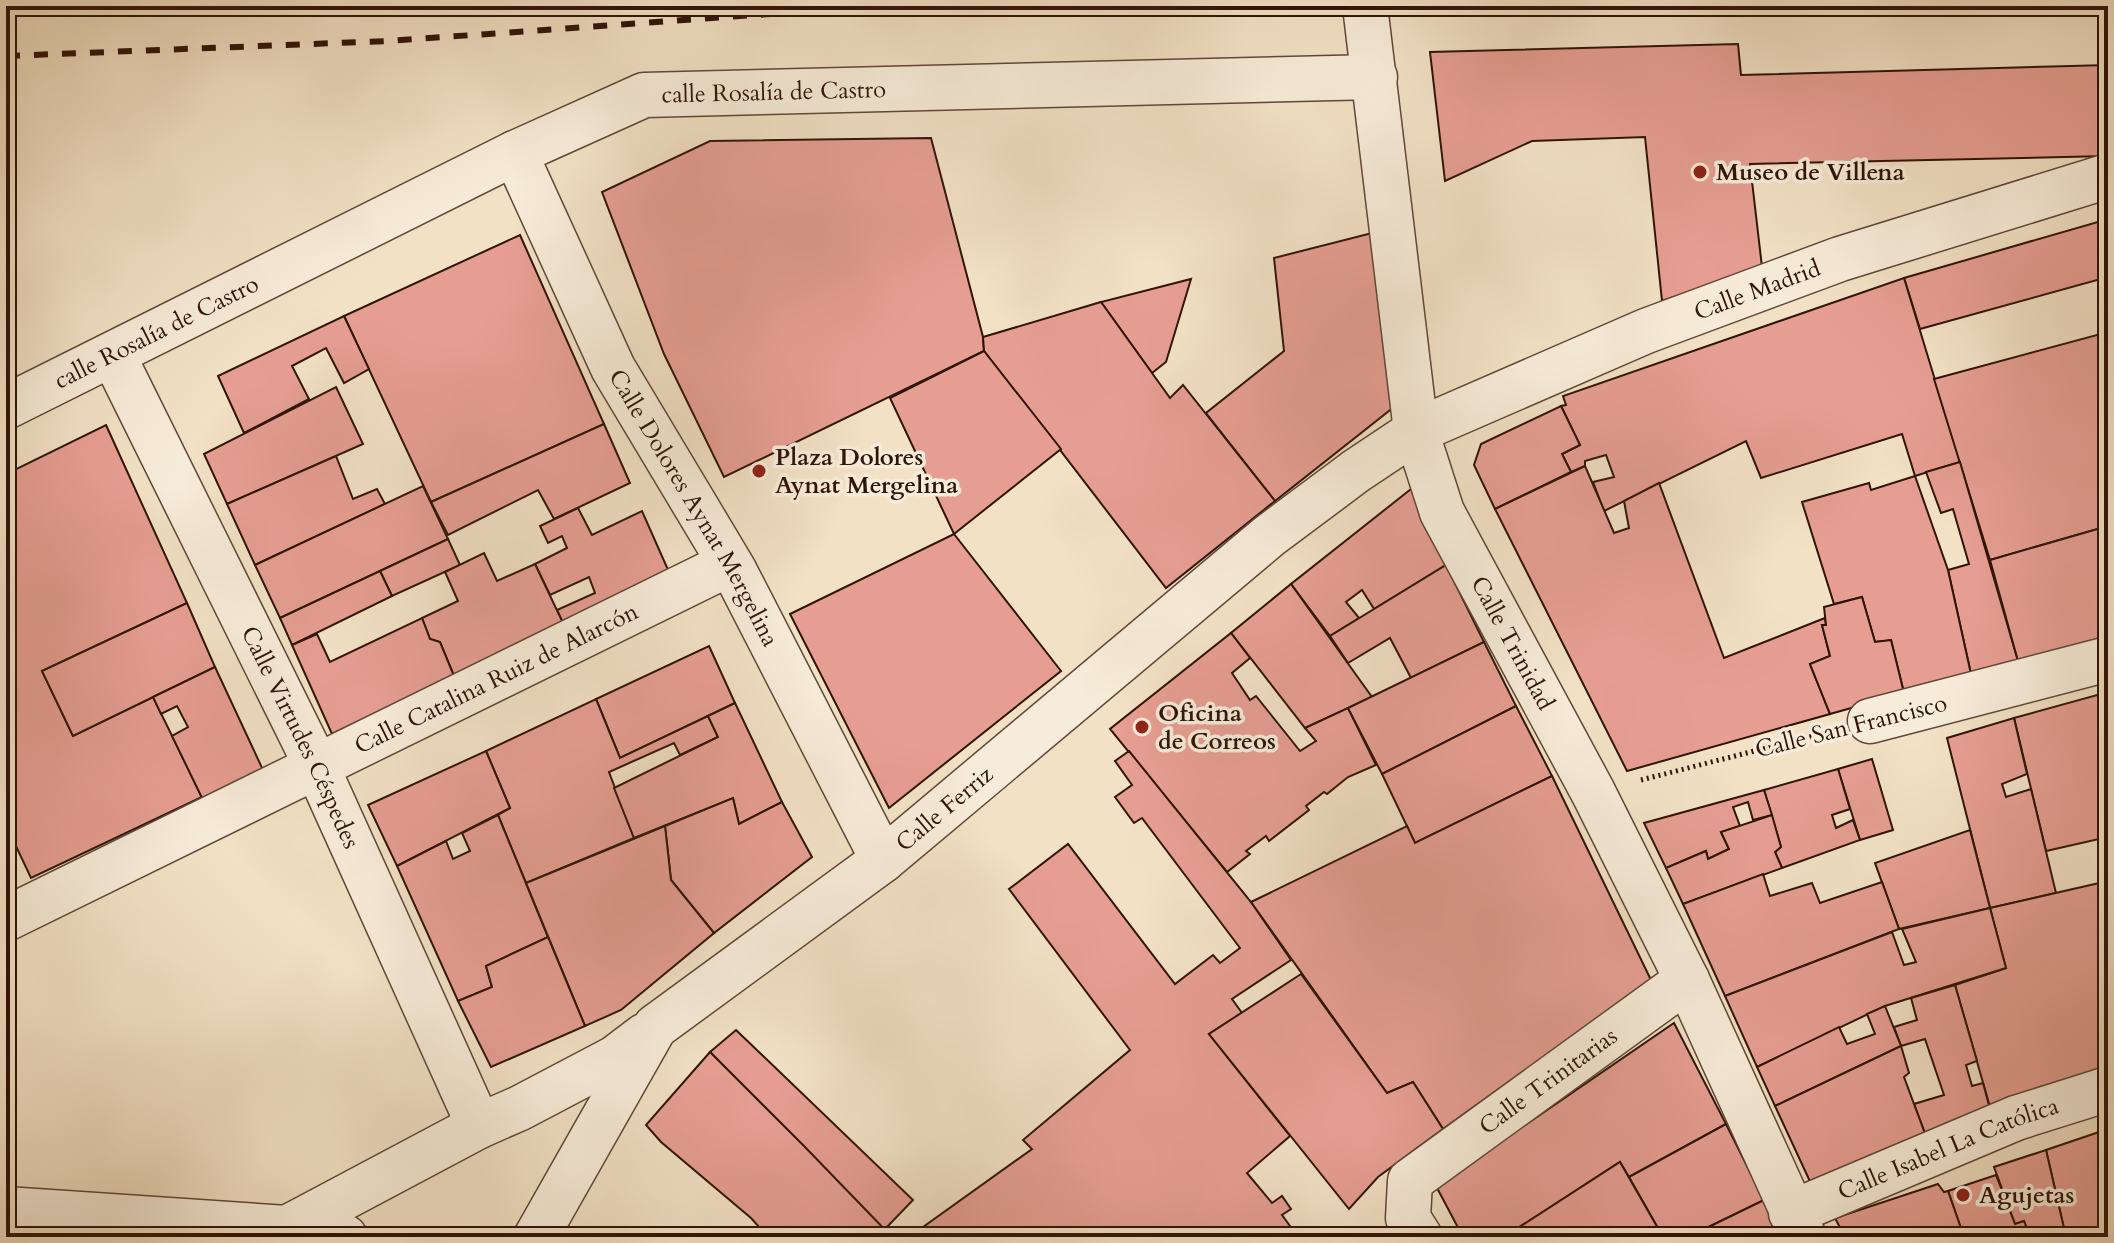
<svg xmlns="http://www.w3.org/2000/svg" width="2114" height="1243" font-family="Cardo,serif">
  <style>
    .building { fill: #e69e92; stroke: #2f1408; stroke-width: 2 }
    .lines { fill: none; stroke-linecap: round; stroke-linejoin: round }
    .minor-casing { stroke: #604737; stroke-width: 47 }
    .path { stroke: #2f1408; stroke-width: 5; stroke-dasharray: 2 4; stroke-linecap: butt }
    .minor { stroke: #f7ecd9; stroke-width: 44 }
    .rail { stroke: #2f1408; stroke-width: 6; stroke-dasharray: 14 14; stroke-linecap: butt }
    .poi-dot { fill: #8f2418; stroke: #f7ecd9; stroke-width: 3 }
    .labels { text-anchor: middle; stroke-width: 7; stroke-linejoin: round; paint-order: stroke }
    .street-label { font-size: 24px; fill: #2f1408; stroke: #f7ecd9 }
    .poi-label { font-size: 24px; font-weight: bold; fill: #2f1408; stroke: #f7ecd9; text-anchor: start }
  </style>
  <rect width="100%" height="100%" fill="#f2e1c5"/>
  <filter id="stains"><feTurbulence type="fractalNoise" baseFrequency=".0025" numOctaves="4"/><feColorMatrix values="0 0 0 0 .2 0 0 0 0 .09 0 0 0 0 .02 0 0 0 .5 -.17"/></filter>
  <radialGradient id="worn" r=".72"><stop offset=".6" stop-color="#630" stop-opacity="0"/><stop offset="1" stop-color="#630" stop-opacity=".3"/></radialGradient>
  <g class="building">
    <path d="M1738,44L1741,75L2108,65V156L1750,164L1762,267L1662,301L1645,137L1532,141L1445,181L1430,52Z"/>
    <path d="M931,138L983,337L984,351L724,477L664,354L602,192L710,141Z"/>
    <path d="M2108,219V277L1920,329L1904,278Z"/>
    <path d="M1380,231L1404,399L1275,501L1206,413L1284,351L1274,258Z"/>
    <path d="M520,235L604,424L431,502L344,316Z"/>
    <path d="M1904,278L1960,462L1915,476L1902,434L1761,478L1746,441L1604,511L1593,482L1614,477L1606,455L1585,461V466L1571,472L1562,454L1580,445L1561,406L1566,405L1563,396Z"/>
    <path d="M1191,279L1166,362L1152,373L1101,302Z"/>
    <path d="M1101,302L1170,398L1183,385L1275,501L1166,588L984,351L983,337Z"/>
    <path d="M344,316L369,369L344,383L326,348L292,366L309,399L244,433L218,376Z"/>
    <path d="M2108,332V526L1990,560L1934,379Z"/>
    <path d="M984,351L1061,449L954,534L890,398Z"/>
    <path d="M336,387L363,444L227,504L204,454Z"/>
    <path d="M1561,406L1580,445L1562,454L1571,472L1495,509L1474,465L1481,444Z"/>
    <path d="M604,424L630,483L554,519L538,490L448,535L431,502Z"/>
    <path d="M106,425L187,603L42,671L73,736L153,697L202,797L31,878L6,825V474Z"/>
    <path d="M336,456L353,499L377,489L385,504L255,565L227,504Z"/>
    <path d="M1960,462L2018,661L1971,674L1948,570L1969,564L1953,509L1941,513L1926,472Z"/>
    <path d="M1585,466L1614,533L1629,528L1624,501L1659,483L1724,658L1825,618L1826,625H1822L1830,656L1810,664L1830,714L1627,771L1495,509Z"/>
    <path d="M1915,476L1948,570L1971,674L1904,693L1891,640L1875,642L1862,597L1834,604L1802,502L1869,483L1871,490Z"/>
    <path d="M423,486L448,539L280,618L255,565Z"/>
    <path d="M1411,489L1446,565L1374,609L1362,590L1346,602L1359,618L1330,636L1291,584Z"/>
    <path d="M578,508L592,535L642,511L669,572L563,623L557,610L595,593L589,577L550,595L535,564L567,548L562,536L548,543L540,526Z"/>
    <path d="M2108,526V636L2018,661L1990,560Z"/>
    <path d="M954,534L1061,671L889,808L790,614Z"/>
    <path d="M448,539L460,565L392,596L380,571Z"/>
    <path d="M484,553L497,581L535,564L563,623L454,676L440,642L430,639L422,618L458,601L445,572Z"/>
    <path d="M1446,565L1484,642L1411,678L1390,638L1348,663L1330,636Z"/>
    <path d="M380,571L392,596L292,645L280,618Z"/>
    <path d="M1291,584L1372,697L1305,728L1231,633Z"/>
    <path d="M1862,597L1875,642L1891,640L1904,693L1830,714L1810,664L1830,656L1822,625H1826L1824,607Z"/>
    <path d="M187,603L215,667L73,736L42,671Z"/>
    <path d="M422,618L430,639L440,642L454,676L332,734L292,645L317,634L330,662Z"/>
    <path d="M1231,633L1250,658L1232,673L1250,700L1256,696L1300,751L1316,741L1305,728L1348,708L1376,765L1348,777L1327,794L1324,792L1306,806L1309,810L1269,841L1266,836L1246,851L1250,854L1227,872L1110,729Z"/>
    <path d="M1484,642L1516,706L1382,774L1348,708Z"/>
    <path d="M709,646L735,703L620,758L596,699Z"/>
    <path d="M215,667L263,770L204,802L172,736L188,727L177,706L161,714L153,697Z"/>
    <path d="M2108,692V837L2046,851L2014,718Z"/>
    <path d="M596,699L620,758L708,716L718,737L680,755L674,743L609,772L634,838L526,883L498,815L510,808L486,751Z"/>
    <path d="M735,703L782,802L739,824L733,798L634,838L614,788L718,737L708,716Z"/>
    <path d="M1516,706L1552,776L1415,843L1382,774Z"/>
    <path d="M2014,718L2027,774L2002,784L2006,797L2031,789L2056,893L1990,908L1947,738Z"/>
    <path d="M486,751L510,808L397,866L368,805Z"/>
    <path d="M1129,751L1251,902L1291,960L1232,999L1242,1013L1209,1034L1290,1136L1247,1173L1272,1203L1282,1196L1291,1209L1282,1215L1298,1237H914L912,1235L1032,1149L1023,1140L1130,1050L1009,889L1068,844L1175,984L1213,955L1220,963L1240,948L1142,818L1134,823L1115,797L1132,785L1115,761Z"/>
    <path d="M1872,759L1893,830L1860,840L1838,769Z"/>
    <path d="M1838,769L1850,809L1832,815L1836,828L1853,820L1860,840L1782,868L1775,852L1781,847L1764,790Z"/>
    <path d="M1552,776L1651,980L1443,1129L1413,1082L1387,1093L1251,902L1407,826L1415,843Z"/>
    <path d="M1764,790L1772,815L1753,820L1748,802L1733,807L1740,826L1721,832L1729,849L1708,859L1706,851L1666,868L1644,823Z"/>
    <path d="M733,798L739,824L782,802L812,857L714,933L671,880L665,826Z"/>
    <path d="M498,815L548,937L486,966L492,987L458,1001L397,866L446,841L453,859L470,851L462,833Z"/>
    <path d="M1772,815L1781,847L1775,852L1782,868L1683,904L1666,868L1706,851L1708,859L1729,849L1721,832Z"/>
    <path d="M665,826L671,880L714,933L621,1010L585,1026L526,883Z"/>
    <path d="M1970,830L1990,908L1899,929L1875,863Z"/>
    <path d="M1763,874L1770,896L1812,883L1820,903L1882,882L1899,929L1725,996L1683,904Z"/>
    <path d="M2108,881V1071L1992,1114L1955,985L2006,968L1990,908Z"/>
    <path d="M1990,908L2006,968L1885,1006L1757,1067L1725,996L1892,932L1904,965L1916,962L1902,929Z"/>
    <path d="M548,937L585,1026L491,1067L458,1001L492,987L486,966Z"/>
    <path d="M1301,974L1387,1093L1413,1082L1443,1129L1378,1177L1349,1209L1209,1034Z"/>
    <path d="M1955,985L1977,1061L1966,1065L1972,1086L1983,1083L1994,1124L1930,1147L1914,1104L1944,1095L1925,1039L1901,1046L1894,1027L1917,1020L1911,998Z"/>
    <path d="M1885,1006L1901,1046L1775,1106L1757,1067L1839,1027L1847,1044L1875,1034L1867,1014Z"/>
    <path d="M1674,1023L1726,1124L1629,1177L1620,1162L1504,1237H1463L1436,1186Z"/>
    <path d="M736,1030L913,1200L884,1230L710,1052Z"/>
    <path d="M1901,1046L1909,1073L1904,1077L1930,1147L1813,1188L1775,1106Z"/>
    <path d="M710,1052L804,1146L892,1237H851L845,1230L837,1237H768L751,1218L661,1142L646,1125Z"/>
    <path d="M1726,1124L1764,1200L1688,1237H1663L1629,1177Z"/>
    <path d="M2108,1129V1237H2066L2046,1150Z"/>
    <path d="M2046,1150L2066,1237H2030L2024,1221L2015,1224L1994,1167Z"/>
    <path d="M1620,1162L1663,1237H1504Z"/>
    <path d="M1996,1175L2015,1224L2024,1221L2030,1237H1964L1948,1191Z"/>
    <path d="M1938,1184L1944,1192L1948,1191L1964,1237H1845L1835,1218Z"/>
    <path d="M1764,1200L1782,1237H1688Z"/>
  </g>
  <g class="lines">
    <defs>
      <g id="minor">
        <path id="s1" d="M1365,6L1416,431L1442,512L1593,792L1687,980L1804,1237"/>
        <path id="s2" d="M515,153L613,368L734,570L883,860"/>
        <path id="s3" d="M113,355L317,767L479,1126"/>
        <path id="s4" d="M6,407L515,153L644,95L1375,77"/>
        <path d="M1870,721L2108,659"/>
        <path id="s5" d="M6,919L729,564"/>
        <path d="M6,1209L287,1228L479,1126L520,1108L615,1058L644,1036"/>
        <path id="s6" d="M1791,1213L2016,1118L2108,1089"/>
        <path d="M287,1228L345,1237"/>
        <path id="s7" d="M536,1237L655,1027L883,860L1269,536L1356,471L1416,431L1646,331L1840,259L2108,176"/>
        <path id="s8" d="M1420,1237L1408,1218L1410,1181L1687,980"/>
      </g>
    </defs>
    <use href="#minor" class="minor-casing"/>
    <path class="path" d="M1641,780L1825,733"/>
    <use href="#minor" class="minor"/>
    <path class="rail" d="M6,56L388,41L883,6"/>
  </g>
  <g class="poi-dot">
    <circle cx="1700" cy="172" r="8"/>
    <circle cx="759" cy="471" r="8"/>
    <circle cx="1142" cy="727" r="8"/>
    <circle cx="1963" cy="1195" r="8"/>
  </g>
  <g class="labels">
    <g class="street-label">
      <text dy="8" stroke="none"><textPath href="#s4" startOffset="840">calle Rosalía de Castro</textPath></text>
      <text dy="8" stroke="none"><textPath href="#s7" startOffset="1578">Calle Madrid</textPath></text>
      <text dy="8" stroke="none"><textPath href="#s4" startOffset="168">calle Rosalía de Castro</textPath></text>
      <text dy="8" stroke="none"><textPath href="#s2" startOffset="398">Calle Dolores Aynat Mergelina</textPath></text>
      <text dy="8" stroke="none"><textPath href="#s1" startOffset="662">Calle Trinidad</textPath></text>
      <text dy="8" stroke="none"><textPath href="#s5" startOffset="546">Calle Catalina Ruiz de Alarcón</textPath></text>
      <text transform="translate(1851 726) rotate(-14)" y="8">Calle San Francisco</text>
      <text dy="8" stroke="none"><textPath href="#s3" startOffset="426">Calle Virtudes Céspedes</textPath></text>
      <text dy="8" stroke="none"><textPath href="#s7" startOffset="604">Calle Ferriz</textPath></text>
      <text dy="8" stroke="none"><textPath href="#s8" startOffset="230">Calle Trinitarias</textPath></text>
      <text dy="8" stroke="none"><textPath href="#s6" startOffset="170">Calle Isabel La Católica</textPath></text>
    </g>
    <g class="poi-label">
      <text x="1716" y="180">Museo de Villena</text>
      <text x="775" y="465">Plaza Dolores<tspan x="775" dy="28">Aynat Mergelina</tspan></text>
      <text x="1158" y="721">Oficina<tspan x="1158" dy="28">de Correos</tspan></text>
      <text x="1979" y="1203">Agujetas</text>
    </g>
  </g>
  <rect width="2114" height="1243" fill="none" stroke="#f2e1c5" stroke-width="32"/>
  <rect x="8" y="8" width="2098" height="1227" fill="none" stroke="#2f1408" stroke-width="4"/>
  <rect x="16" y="16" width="2082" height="1211" fill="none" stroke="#2f1408" stroke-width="2"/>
  <rect width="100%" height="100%" filter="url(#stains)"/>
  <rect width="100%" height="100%" fill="url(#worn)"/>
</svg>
